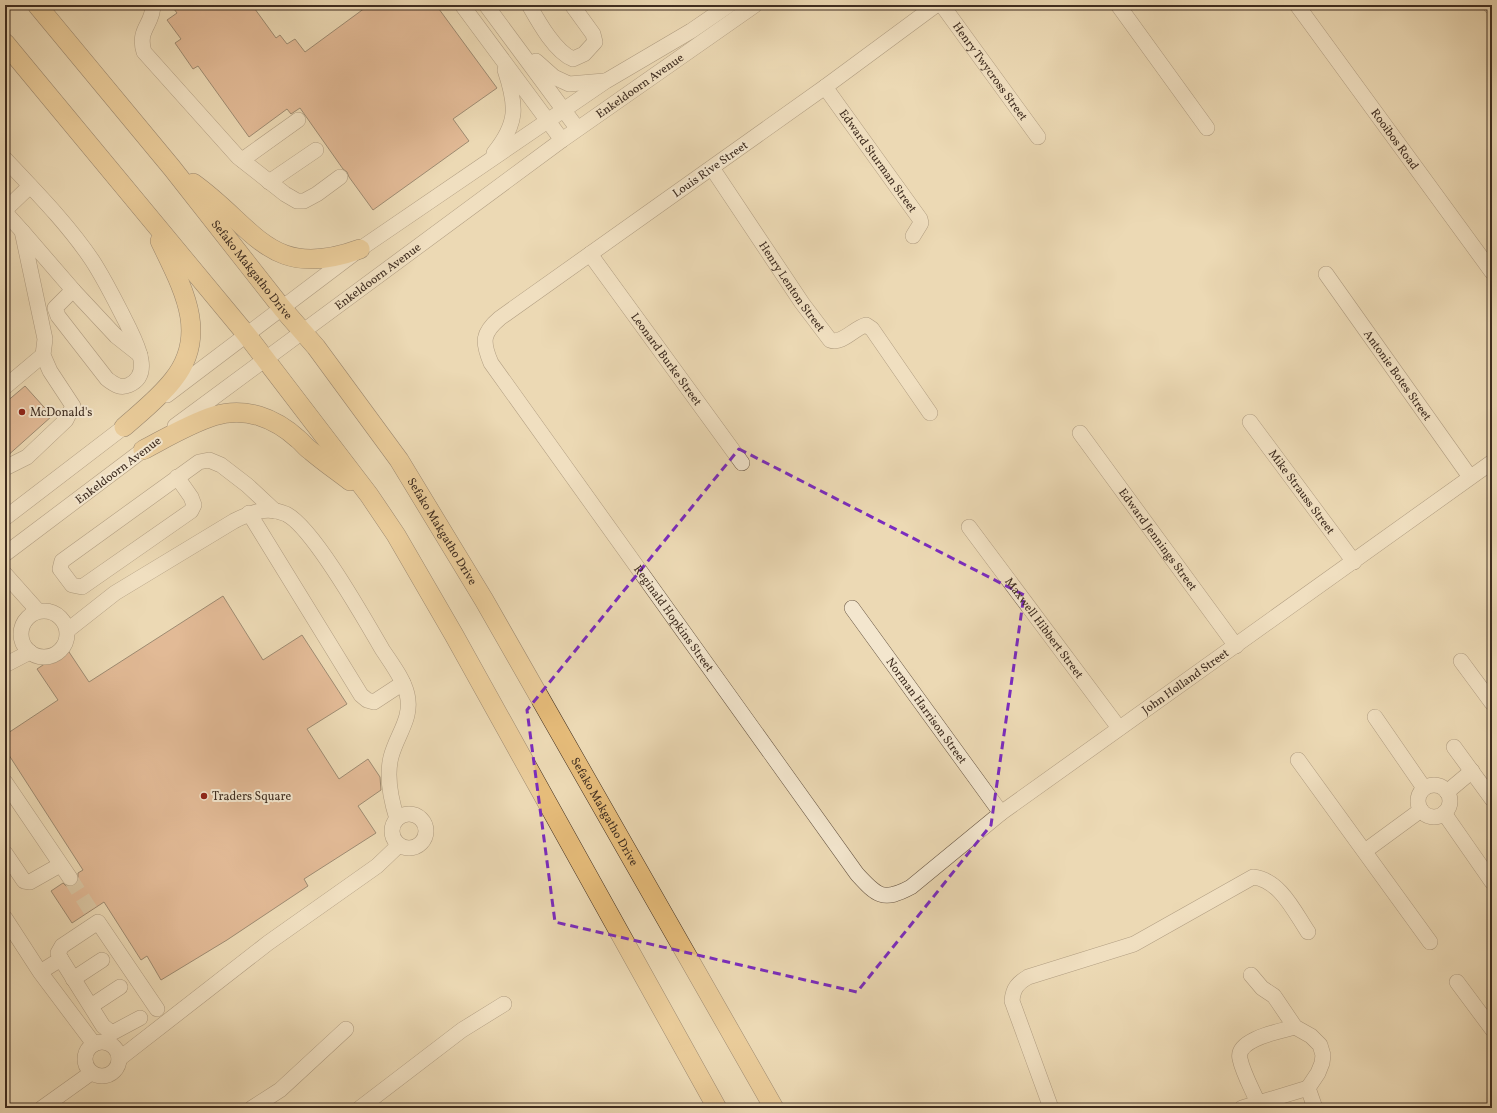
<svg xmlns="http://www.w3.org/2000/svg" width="1497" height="1113" font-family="Vollkorn,serif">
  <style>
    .building { fill: #d49572; stroke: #3f2d20 }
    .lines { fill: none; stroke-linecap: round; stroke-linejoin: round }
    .minor-tunnel { stroke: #c9b796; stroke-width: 15; stroke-dasharray: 15 8; stroke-linecap: butt }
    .minor-casing { stroke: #6a5845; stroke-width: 16 }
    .major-casing { stroke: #3f2d20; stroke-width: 20 }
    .minor { stroke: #f3e6ce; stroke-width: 15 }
    .major { stroke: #e6bc7a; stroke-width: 19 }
    .marked { fill: none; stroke: #7b2cbf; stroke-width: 3; stroke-dasharray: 8 5; stroke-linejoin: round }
    .poi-dot { fill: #8f2418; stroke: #f3e6ce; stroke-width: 1.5 }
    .labels { text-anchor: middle; stroke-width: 4; stroke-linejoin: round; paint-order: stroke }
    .street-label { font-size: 12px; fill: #3f2d20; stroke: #f3e6ce }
    .poi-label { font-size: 12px; fill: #3f2d20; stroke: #f3e6ce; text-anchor: start }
  </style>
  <rect width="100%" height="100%" fill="#ecd9b4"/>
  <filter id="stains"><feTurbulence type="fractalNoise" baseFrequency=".005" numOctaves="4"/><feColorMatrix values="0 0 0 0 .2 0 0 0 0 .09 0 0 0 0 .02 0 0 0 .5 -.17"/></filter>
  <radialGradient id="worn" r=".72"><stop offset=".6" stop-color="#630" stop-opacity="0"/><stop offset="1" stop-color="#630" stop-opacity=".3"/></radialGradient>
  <g class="building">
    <path d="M171,5H252L276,38L280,35L287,44L295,39L305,52L369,5H436L497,88L453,119L469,141L373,210L349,177L347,172L343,169L300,108L291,114L287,109L249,137L198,66L193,69L175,43L181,39L167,20L177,13Z"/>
    <path d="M25,386L52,416L5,458V403Z"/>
    <path d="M223,596L263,660L302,635L347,704L307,729L339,779L368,759L380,777L381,790L358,806L376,833L304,879L308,886L227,940L161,980L147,956L141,960L104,902L72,923L51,891L63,883L66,886H75L78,882V873L83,870L5,749V735L58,700L37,669L67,649L89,682Z"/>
  </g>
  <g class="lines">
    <path class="minor-tunnel" d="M70,878L91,911"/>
    <defs>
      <g id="minor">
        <path d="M153,5C153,25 137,29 144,52L238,157L285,194L297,201H304L317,194L340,177"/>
        <path d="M462,5L562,140"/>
        <path d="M486,5L577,128"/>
        <path d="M529,5C538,21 555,52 573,59L584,54L595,42L593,34L572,5"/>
        <path id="s1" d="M936,5L825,87L500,318C482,333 482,342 491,363L857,874C877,896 883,902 911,887L1001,813L1492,462"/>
        <path id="s2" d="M942,5L1038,137"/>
        <path d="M1118,5L1207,128"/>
        <path id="s3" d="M1297,5L1492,272"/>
        <path d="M1490,5L1492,7"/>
        <path d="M536,61L554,77L569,84L604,81"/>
        <path id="s4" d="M825,87L920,219L921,223L913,236"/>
        <path d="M494,153C518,123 517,106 505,70"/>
        <path d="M5,159C35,191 67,223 92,260C105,280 116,302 127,324C135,341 154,374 129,385C120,389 114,384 107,379L58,316L55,308L73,290L22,231"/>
        <path d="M242,160L298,120"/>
        <path id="s5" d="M712,168L802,303L830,340C842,345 854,328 866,325L872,329L930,413"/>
        <path d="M269,182L316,150"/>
        <path d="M5,210L30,186"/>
        <path d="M5,212L22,231L45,339L43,355L50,371L73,406L66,420L27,457L5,468"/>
        <path id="s6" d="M590,254L742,463"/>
        <path id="s7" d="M1326,274L1470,477"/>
        <path d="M73,290L116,336L140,355"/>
        <path d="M5,387L43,355"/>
        <path d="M167,395L360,249L606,81L691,31L729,5"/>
        <path id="s8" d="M1250,422L1354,562"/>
        <path id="s9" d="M175,426L562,140L755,5"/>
        <path id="s10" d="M1080,433L1236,646"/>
        <path d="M177,477L191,497L194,505L191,511L82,587L72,585L60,569L62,561L199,462L209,460L221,465L247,485L275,511"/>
        <path d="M249,513L361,695L367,700L374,702L403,683"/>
        <path d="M5,518L133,420"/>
        <path id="s11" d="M969,527L1119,728"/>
        <path d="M5,554L151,444"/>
        <path d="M5,574L38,611"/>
        <path id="s12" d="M852,608L1001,813"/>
        <circle cx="44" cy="634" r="23"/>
        <path d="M68,630L115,593L234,521C252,512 267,506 286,514C313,527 365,620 382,649C391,663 403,678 407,694C413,718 397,734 391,757C386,777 391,800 397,819"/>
        <path d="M1461,661L1492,703"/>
        <path d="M5,665L30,652"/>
        <path d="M1375,717L1424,788"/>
        <path d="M1454,747L1492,799"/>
        <path d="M1298,760L1430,942"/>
        <path d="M5,782L70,878"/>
        <circle cx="1434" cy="801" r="16"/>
        <path d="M1447,792L1472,771"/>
        <path d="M1444,813L1492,882"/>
        <circle cx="409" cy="831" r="17"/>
        <path d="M1365,851L1421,810"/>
        <path d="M5,853L24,881L30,882L60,865"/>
        <path d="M5,918L40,972L94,1044"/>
        <path d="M61,959L58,953L62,946L98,922L157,1009"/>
        <path d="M45,969L61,959L103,1026L112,1033L140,1018"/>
        <path d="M1251,975L1262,988L1274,996L1295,1027L1311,1036L1320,1045L1323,1055L1322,1063L1318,1073L1308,1088L1315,1108"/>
        <path d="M73,979L102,960"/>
        <path d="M1457,982L1492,1029"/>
        <path d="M91,1006L120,987"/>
        <circle cx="102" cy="1059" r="17"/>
        <path d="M119,1059L268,943L377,866L399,845"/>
        <path d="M1258,1103C1252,1089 1243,1073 1240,1059C1235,1039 1281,1031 1295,1027"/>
        <path d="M42,1108L91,1073"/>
        <path d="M252,1108L280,1090L346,1029"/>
        <path d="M360,1108L462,1030L504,1004"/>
        <path d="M1051,1108L1012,1001C1013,988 1018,983 1028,977L1134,944L1253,877C1280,880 1294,911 1308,932"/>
        <path d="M1242,1108L1308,1088"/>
      </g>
      <g id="major">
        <path id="s13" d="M37,5L172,168L282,308L316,347L399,460L484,600L774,1108"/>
        <path d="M5,43L246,334L369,495L396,535L454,635L717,1108"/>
        <path d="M193,183C256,228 270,282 360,249"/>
        <path d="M124,427C141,412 159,398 173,380C210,334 182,287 160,241"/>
        <path d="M143,450C166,438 189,424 214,416C245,406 275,418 298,439C303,443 306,448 311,451C324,462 337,471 350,481"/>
      </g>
    </defs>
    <use href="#minor" class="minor-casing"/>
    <use href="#major" class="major-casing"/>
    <use href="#minor" class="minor"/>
    <use href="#major" class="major"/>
  </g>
  <path d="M0 0H1497V1113H0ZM739,449L1024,595L991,825L857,992L555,922L527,710Z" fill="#ecd9b4" fill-opacity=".55" fill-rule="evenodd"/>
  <path class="marked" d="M739,449L1024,595L991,825L857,992L555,922L527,710Z"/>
  <g class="poi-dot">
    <circle cx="22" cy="412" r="4"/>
    <circle cx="204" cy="796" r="4"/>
  </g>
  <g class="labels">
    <g class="street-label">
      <text dy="4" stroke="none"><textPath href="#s2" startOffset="82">Henry Twycross Street</textPath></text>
      <text dy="4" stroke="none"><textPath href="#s9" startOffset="576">Enkeldoorn Avenue</textPath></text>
      <text dy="4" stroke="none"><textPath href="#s3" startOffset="166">Rooibos Road</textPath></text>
      <text dy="4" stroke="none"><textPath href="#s4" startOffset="91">Edward Sturman Street</textPath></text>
      <text transform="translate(710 169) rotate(-35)" y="4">Louis Rive Street</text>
      <text dy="4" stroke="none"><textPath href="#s13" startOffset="341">Sefako Makgatho Drive</textPath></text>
      <text dy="4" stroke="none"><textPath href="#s9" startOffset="252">Enkeldoorn Avenue</textPath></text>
      <text dy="4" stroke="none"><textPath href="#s5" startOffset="143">Henry Lenton Street</textPath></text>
      <text dy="4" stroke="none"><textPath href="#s6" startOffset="130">Leonard Burke Street</textPath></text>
      <text dy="4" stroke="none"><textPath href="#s7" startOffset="124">Antonie Botes Street</textPath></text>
      <text transform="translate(118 470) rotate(-37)" y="4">Enkeldoorn Avenue</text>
      <text dy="4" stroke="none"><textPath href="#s8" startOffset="87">Mike Strauss Street</textPath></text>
      <text dy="4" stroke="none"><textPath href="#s13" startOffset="665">Sefako Makgatho Drive</textPath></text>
      <text dy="4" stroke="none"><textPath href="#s10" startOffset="132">Edward Jennings Street</textPath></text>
      <text dy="4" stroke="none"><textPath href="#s1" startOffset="902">Reginald Hopkins Street</textPath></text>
      <text dy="4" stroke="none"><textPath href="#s11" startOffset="126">Maxwell Hibbert Street</textPath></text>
      <text dy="4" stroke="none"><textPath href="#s1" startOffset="1623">John Holland Street</textPath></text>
      <text dy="4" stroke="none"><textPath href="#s12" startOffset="127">Norman Harrison Street</textPath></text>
      <text dy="4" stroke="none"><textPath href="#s13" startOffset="989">Sefako Makgatho Drive</textPath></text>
    </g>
    <g class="poi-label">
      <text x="30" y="416">McDonald's</text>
      <text x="212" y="800">Traders Square</text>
    </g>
  </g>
  <rect width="1497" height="1113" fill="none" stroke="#ecd9b4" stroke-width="20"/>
  <rect x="6" y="6" width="1485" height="1101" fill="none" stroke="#3f2d20" stroke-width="2"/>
  <rect x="10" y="10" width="1477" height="1093" fill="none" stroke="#3f2d20"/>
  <rect width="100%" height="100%" filter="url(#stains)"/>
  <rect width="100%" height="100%" fill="url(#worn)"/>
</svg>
